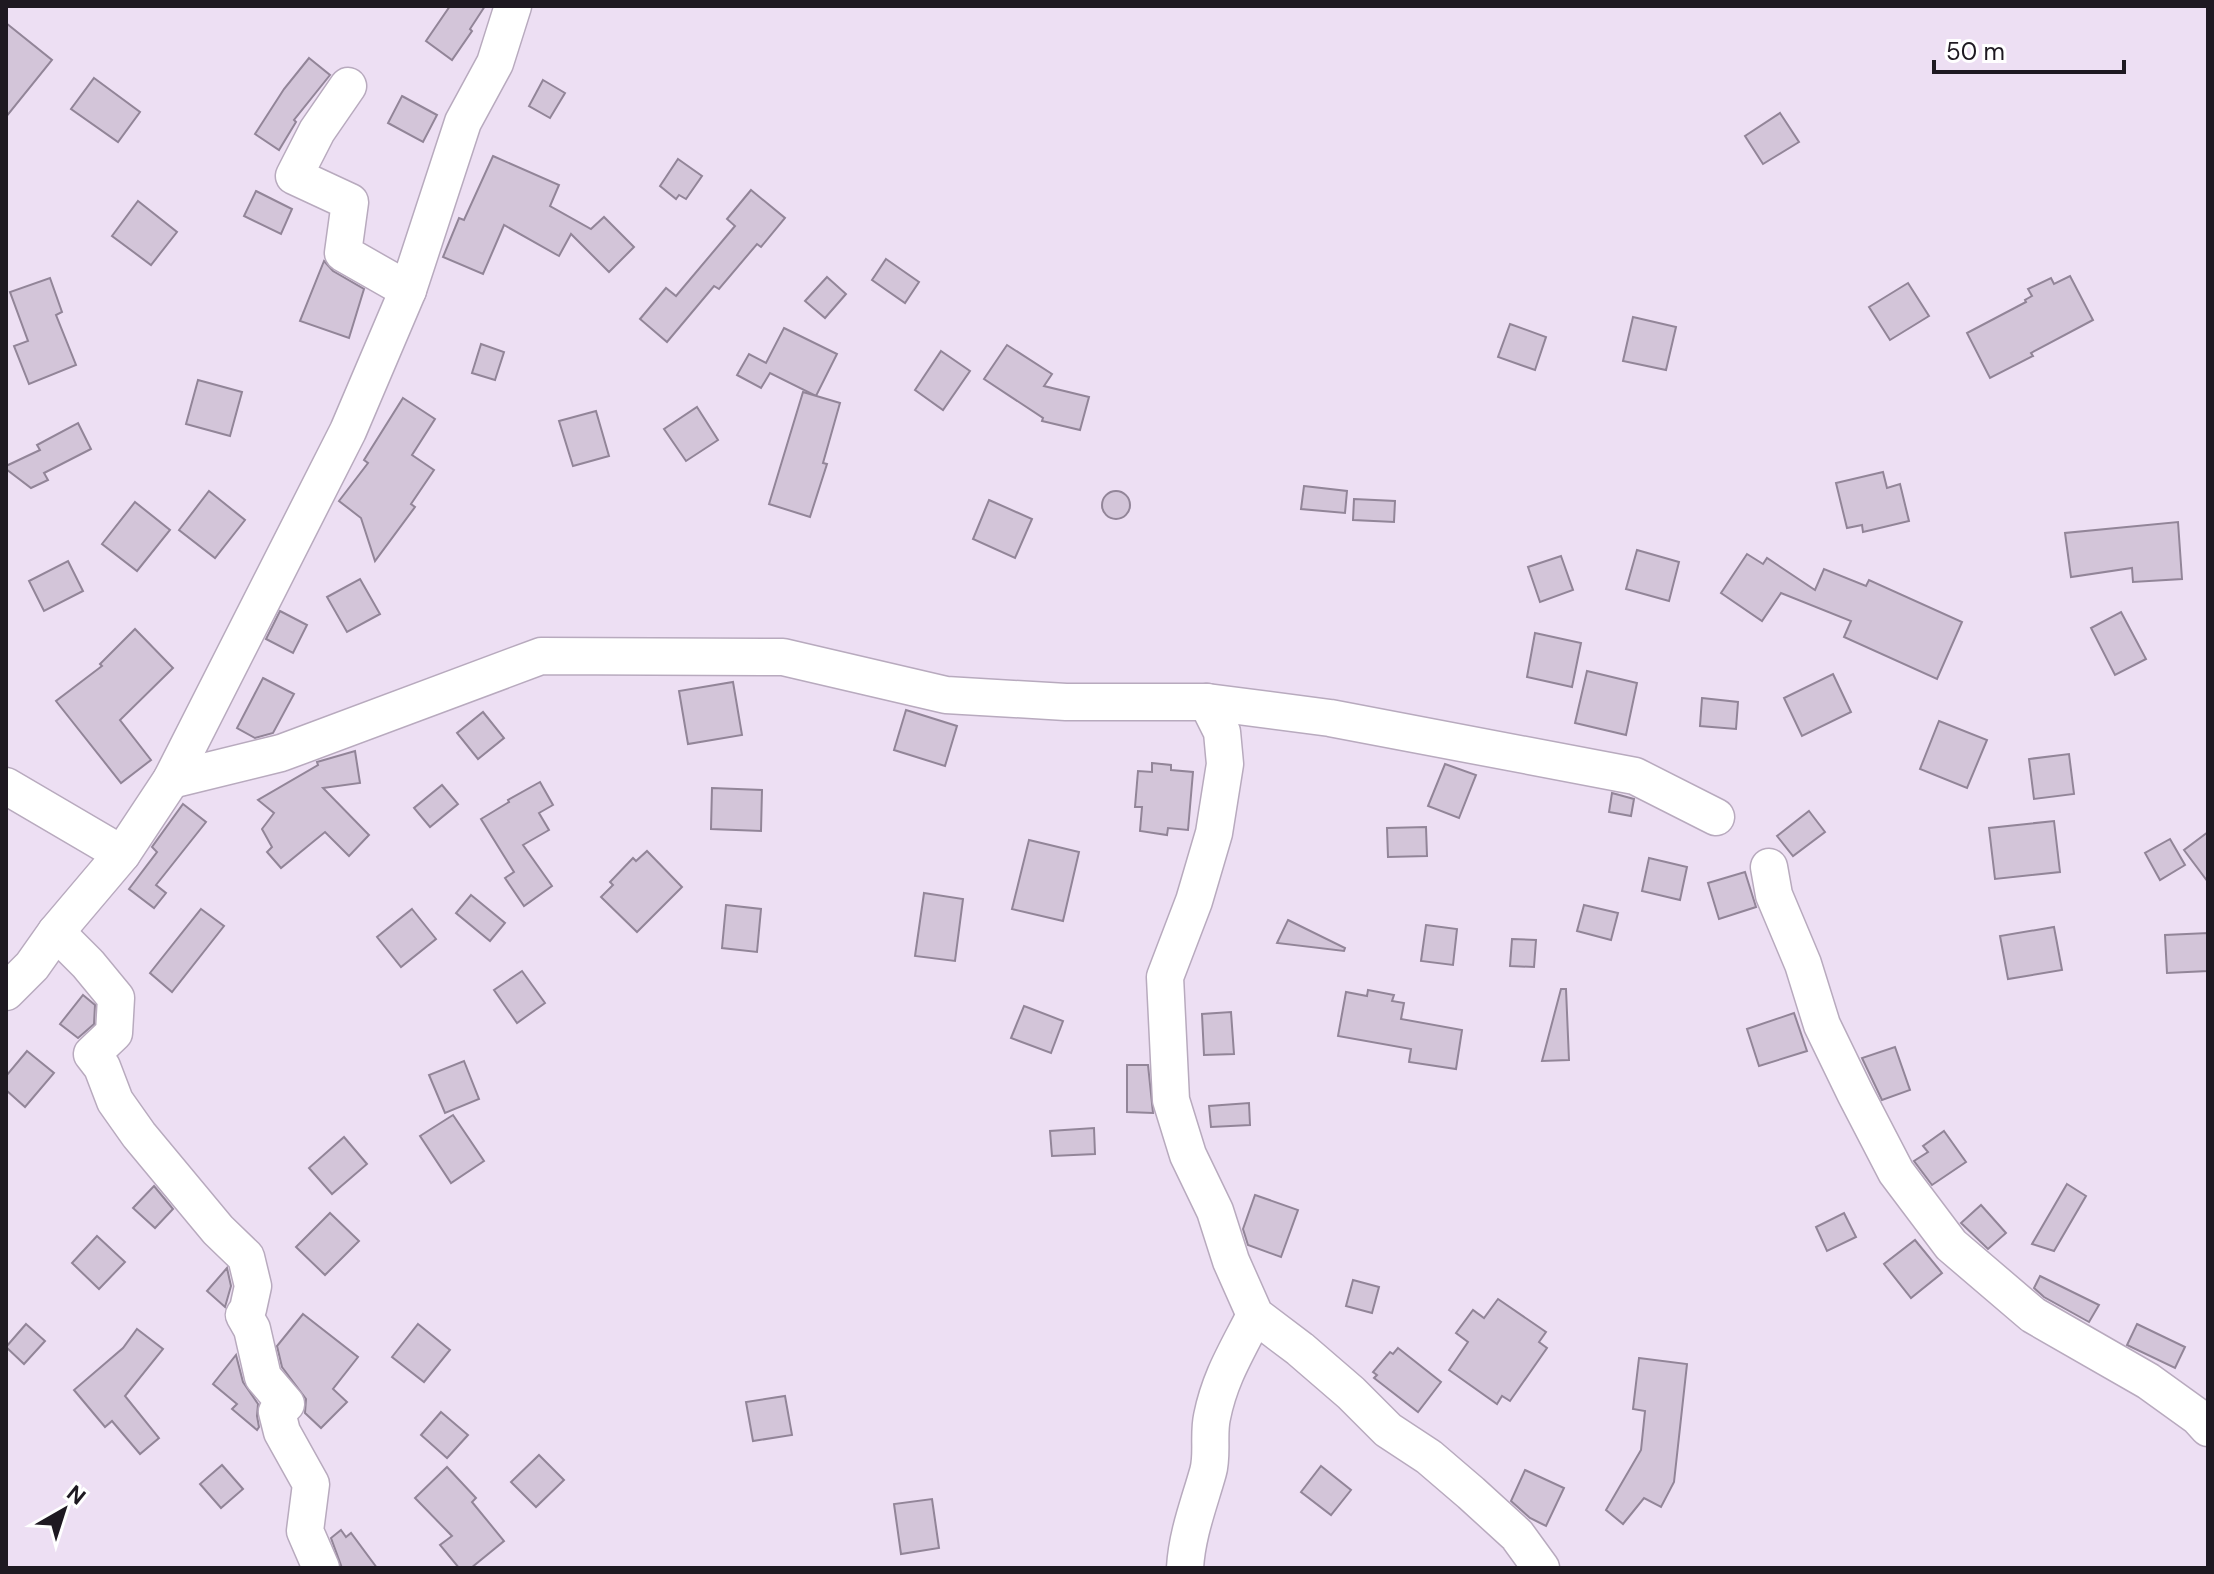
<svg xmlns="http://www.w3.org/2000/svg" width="2214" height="1574" font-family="'DM Sans',sans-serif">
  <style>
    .building { fill: #d3c5d9; stroke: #928598; stroke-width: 2 }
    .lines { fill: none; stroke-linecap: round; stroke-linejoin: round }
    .minor-casing { stroke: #b8aabe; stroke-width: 39 }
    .minor { stroke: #fff; stroke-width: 36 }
  </style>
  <rect width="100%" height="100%" fill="#eddff3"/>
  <g class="building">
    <path d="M450,6H485L470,29L472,31L452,60L426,41Z"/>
    <path d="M6,23L52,60L6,117Z"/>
    <path d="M309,58L330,75L294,120L296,122L279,150L255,134L284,89Z"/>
    <path d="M94,78L140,112L118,142L71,109Z"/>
    <path d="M543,80L565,93L550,118L529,106Z"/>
    <path d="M402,96L437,115L423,142L388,123Z"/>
    <path d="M1780,113L1799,142L1763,164L1745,136Z"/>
    <path d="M493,156L559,185L550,206L591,229L604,217L634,247L609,272L571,234L559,256L504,225L483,274L443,257L459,218L464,220Z"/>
    <path d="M678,159L702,176L686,199L679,195L676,199L660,186Z"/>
    <path d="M751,190L785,218L761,247L757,244L719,289L714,286L667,342L640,319L666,288L676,296L735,226L727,219Z"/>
    <path d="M256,191L292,209L281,234L244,216Z"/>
    <path d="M138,201L177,232L151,265L112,236Z"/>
    <path d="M886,259L919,282L905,303L872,280Z"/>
    <path d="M324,261L333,271L364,289L349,338L300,321Z"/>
    <path d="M2070,276L2093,320L2031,353L2033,356L1990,378L1967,333L2026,302L2025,300L2032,296L2028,289L2051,278L2054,284Z"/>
    <path d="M827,277L846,294L825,318L805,301Z"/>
    <path d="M50,278L62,312L56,315L76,365L29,384L14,346L28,341L10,292Z"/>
    <path d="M1908,283L1929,316L1890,340L1869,307Z"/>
    <path d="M1633,317L1676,327L1666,370L1623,361Z"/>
    <path d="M1510,324L1546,337L1535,370L1498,357Z"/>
    <path d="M784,328L837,354L816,396L770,373L761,388L737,375L749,354L766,363Z"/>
    <path d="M481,344L504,352L495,380L472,373Z"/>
    <path d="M1007,345L1052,374L1044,386L1089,397L1080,430L1042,421L1043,418L984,379Z"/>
    <path d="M941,351L970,371L943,410L915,390Z"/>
    <path d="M198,380L242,392L230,436L186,424Z"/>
    <path d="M803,392L840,403L823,463L827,464L810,517L769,504Z"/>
    <path d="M403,398L435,419L412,455L434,470L411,504L415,507L375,561L361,518L339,501L368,463L364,460Z"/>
    <path d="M697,407L718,440L686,461L664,429Z"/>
    <path d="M596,411L609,456L573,466L559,421Z"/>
    <path d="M78,423L91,449L44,473L48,480L31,488L6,469V466L40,450L37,445Z"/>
    <path d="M1883,472L1887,488L1900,484L1909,521L1863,532L1862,525L1847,528L1836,483Z"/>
    <path d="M1304,486L1347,491L1345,513L1301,509Z"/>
    <circle cx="1116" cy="505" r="14"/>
    <path d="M209,491L245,520L215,558L179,530Z"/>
    <path d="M1354,499L1395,501L1394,522L1353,520Z"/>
    <path d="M989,500L1032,519L1015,558L973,539Z"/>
    <path d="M135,502L170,530L137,571L102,544Z"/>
    <path d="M2178,522L2182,579L2133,582L2132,568L2071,577L2065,533Z"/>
    <path d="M1637,550L1679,562L1669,601L1626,589Z"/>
    <path d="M1747,554L1763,564L1767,558L1815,590L1824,569L1866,586L1869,580L1962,622L1937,679L1844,637L1851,621L1781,593L1762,621L1721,593Z"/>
    <path d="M1561,556L1573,590L1540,602L1528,567Z"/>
    <path d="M68,561L83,591L44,611L29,581Z"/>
    <path d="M360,579L380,614L347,632L327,597Z"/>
    <path d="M280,611L307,625L293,653L266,639Z"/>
    <path d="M2121,612L2146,659L2115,675L2091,628Z"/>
    <path d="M135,629L173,668L120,720L151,760L121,783L56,701L102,666L100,664Z"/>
    <path d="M1535,633L1581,643L1572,687L1527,677Z"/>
    <path d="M1587,671L1637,683L1626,735L1575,723Z"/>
    <path d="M1833,674L1851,712L1802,736L1784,698Z"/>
    <path d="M263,678L294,694L273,733L255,738L237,728Z"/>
    <path d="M733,682L742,735L688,744L679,691Z"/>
    <path d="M1702,698L1738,702L1736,729L1700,726Z"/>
    <path d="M906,710L957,726L945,766L894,750Z"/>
    <path d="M483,712L504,738L478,759L457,733Z"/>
    <path d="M1939,721L1987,740L1967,788L1920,769Z"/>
    <path d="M355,751L360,783L323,788L369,835L349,856L325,832L281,868L267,852L272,847L262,829L274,813L258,800L318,765L317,762Z"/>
    <path d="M2069,754L2074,794L2034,799L2029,759Z"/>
    <path d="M1152,763L1171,765V770L1193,772L1188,830L1168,828L1167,835L1140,831L1142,807H1135L1138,771L1152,772Z"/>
    <path d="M1445,764L1476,775L1459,818L1428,806Z"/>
    <path d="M540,782L553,805L539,813L549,830L523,845L552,886L524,906L505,878L514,872L481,819L509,802L508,800Z"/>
    <path d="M442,785L458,804L430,827L414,808Z"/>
    <path d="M712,788L762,790L761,831L711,829Z"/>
    <path d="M1612,793L1634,799L1631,816L1609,812Z"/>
    <path d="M183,804L206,822L156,885L166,893L154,908L129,889L157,852L152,847Z"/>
    <path d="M1809,811L1825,832L1793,856L1777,836Z"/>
    <path d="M2054,821L2060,872L1995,879L1989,828Z"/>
    <path d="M1426,827L1427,856L1388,857L1387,828Z"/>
    <path d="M2208,832V882L2184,850Z"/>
    <path d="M2170,839L2185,865L2160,880L2145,853Z"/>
    <path d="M1029,840L1079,852L1063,921L1012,909Z"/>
    <path d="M647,851L682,887L637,932L601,897L613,885L610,882L633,858L636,861Z"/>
    <path d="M1649,858L1687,867L1680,900L1642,891Z"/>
    <path d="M1745,872L1756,907L1719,919L1708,883Z"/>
    <path d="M924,893L963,899L955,961L915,956Z"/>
    <path d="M471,895L505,923L490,941L456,913Z"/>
    <path d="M726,905L761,909L757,952L722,948Z"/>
    <path d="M1584,905L1618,913L1611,940L1577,931Z"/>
    <path d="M201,909L224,926L172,992L150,973Z"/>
    <path d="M412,909L436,939L401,967L377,937Z"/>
    <path d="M1288,920L1345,948L1344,951L1277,943Z"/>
    <path d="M1426,925L1457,929L1453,965L1421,961Z"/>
    <path d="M2054,927L2062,970L2008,979L2000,936Z"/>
    <path d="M2208,933V971L2167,973L2165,935Z"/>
    <path d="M1512,939L1536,940L1534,967L1510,966Z"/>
    <path d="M522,971L545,1003L517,1023L494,990Z"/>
    <path d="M1561,989H1566L1569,1060L1542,1061Z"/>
    <path d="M1368,990L1394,995L1392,1001L1404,1003L1401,1019L1462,1030L1456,1069L1409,1062L1411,1049L1338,1036L1346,992L1367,996Z"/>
    <path d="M83,995L95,1005L94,1024L78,1038L60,1024Z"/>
    <path d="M1024,1006L1063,1021L1051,1053L1011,1038Z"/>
    <path d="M1231,1012L1234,1054L1204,1055L1202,1014Z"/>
    <path d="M1794,1013L1807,1051L1759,1066L1747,1029Z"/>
    <path d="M1895,1047L1910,1090L1882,1100L1862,1058Z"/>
    <path d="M27,1051L54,1073L25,1107L6,1090V1076Z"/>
    <path d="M464,1061L479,1099L445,1113L429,1075Z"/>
    <path d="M1127,1065H1148L1153,1113L1127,1112Z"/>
    <path d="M1249,1103L1250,1125L1211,1127L1209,1106Z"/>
    <path d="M453,1115L484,1161L451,1183L420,1136Z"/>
    <path d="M1094,1128L1095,1154L1052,1156L1050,1131Z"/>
    <path d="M1944,1131L1966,1162L1932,1185L1914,1161L1928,1152L1923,1146Z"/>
    <path d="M344,1137L367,1164L332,1194L309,1168Z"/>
    <path d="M2067,1184L2086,1196L2054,1251L2032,1244Z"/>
    <path d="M154,1186L173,1209L155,1228L133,1208Z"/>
    <path d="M1255,1195L1298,1210L1281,1257L1248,1245L1243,1229Z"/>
    <path d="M1981,1205L2006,1233L1988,1249L1961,1223Z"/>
    <path d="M330,1213L359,1241L325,1275L296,1247Z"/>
    <path d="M1844,1213L1856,1237L1827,1251L1816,1227Z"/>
    <path d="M97,1236L125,1262L99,1289L72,1263Z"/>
    <path d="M1915,1240L1942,1273L1911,1298L1884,1264Z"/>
    <path d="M227,1268L231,1286L225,1307L207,1291Z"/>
    <path d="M2040,1276L2099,1305L2089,1322L2044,1297L2034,1288Z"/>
    <path d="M1353,1280L1379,1287L1372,1313L1346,1306Z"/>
    <path d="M1498,1299L1546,1332L1539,1342L1547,1348L1510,1401L1502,1396L1497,1404L1449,1370L1468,1342L1456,1333L1473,1310L1484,1318Z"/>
    <path d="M303,1314L358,1357L333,1389L347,1402L321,1428L305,1413L306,1399L282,1367L277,1346Z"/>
    <path d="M26,1324L45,1341L24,1364L6,1347Z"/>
    <path d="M418,1324L450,1350L424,1382L392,1357Z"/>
    <path d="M2137,1324L2185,1347L2175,1368L2127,1345Z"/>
    <path d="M137,1329L163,1349L125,1396L159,1438L140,1454L112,1421L105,1427L74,1390L123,1348Z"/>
    <path d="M1398,1348L1441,1382L1418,1412L1374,1378L1377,1375L1373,1372L1390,1352L1393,1354Z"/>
    <path d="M236,1355L243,1382L258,1404L257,1416L259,1427L257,1430L232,1409L237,1404L213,1384Z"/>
    <path d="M1639,1358L1687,1364L1674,1482L1661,1507L1644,1498L1623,1524L1606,1510L1641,1450L1645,1411L1633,1409Z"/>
    <path d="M785,1396L792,1435L753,1441L746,1402Z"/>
    <path d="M441,1412L468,1435L447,1458L421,1435Z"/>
    <path d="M539,1455L564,1480L536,1507L511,1482Z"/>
    <path d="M222,1465L243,1489L221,1508L200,1484Z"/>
    <path d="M1321,1466L1351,1490L1331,1515L1301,1492Z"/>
    <path d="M447,1467L476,1498L472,1502L504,1541L471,1568H459L440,1545L452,1536L415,1498Z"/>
    <path d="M1525,1470L1564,1488L1546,1526L1530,1518L1511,1501Z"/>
    <path d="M932,1499L939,1548L901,1554L894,1504Z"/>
    <path d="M341,1530L346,1537L351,1533L377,1568H342L331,1538Z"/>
  </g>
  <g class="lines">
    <defs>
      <g id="minor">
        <path d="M348,86L317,131L294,176L350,202L343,253L408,290"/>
        <path d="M1207,702L1222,732L1225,764L1214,833L1194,901L1165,977L1171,1100L1188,1155L1215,1211L1231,1261L1255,1315L1300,1349L1351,1393L1388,1430L1429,1457L1471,1493L1517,1535L1541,1568"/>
        <path d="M171,780L281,753L541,656L783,657L946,695L1066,702H1207L1330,718L1635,776L1716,817"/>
        <path d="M6,786L122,854"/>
        <path d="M1769,867L1774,895L1803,964L1822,1025L1855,1093L1896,1172L1951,1245L2033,1315L2148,1381L2198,1417L2208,1428"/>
        <path d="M56,932L88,964L116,998L114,1033L92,1054L102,1067L115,1101L139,1135L218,1230L246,1257L253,1286L248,1309L244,1315L252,1329L263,1377L286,1404L277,1412L282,1432L311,1484L305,1531L321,1568"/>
        <path d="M6,992L32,966L56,932L122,854L171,780L348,431L408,290L463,122L495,63L513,6"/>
        <path d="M1185,1568C1187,1534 1199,1504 1208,1472C1213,1455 1208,1435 1212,1417C1220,1377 1237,1351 1255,1315"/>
      </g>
    </defs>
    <use href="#minor" class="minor-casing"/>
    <use href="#minor" class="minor"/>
  </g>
  <rect width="2214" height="1574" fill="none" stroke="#1e1921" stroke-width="16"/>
  <g transform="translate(64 1510) rotate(39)" stroke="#ffffff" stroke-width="6" paint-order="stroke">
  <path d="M0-6L14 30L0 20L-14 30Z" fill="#1e1921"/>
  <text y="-12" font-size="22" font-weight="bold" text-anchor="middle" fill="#1e1921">N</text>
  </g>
  <path d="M1934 60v12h190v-12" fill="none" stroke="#1e1921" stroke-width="4"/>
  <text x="1946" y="60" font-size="24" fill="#1e1921" stroke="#ffffff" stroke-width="6" paint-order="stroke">50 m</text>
</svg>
